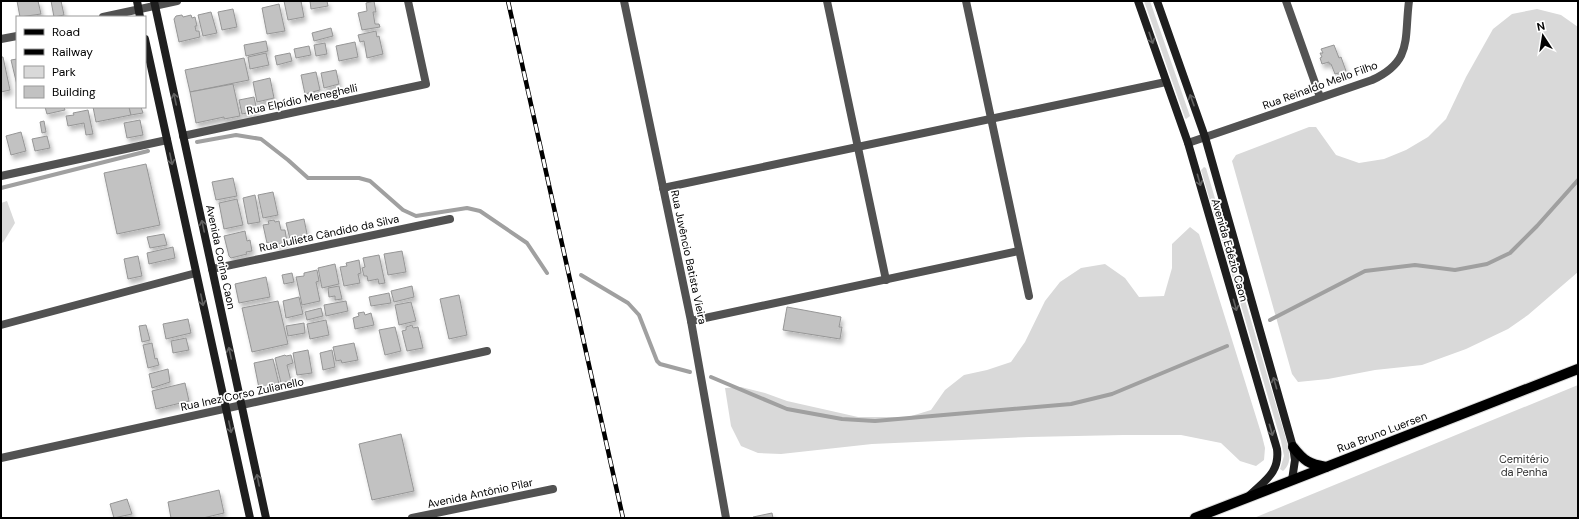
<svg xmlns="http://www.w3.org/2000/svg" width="1579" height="519" font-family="'DM Sans',sans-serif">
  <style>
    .green { fill: #d9d9d9 }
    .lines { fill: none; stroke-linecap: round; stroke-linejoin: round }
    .stream { stroke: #a0a0a0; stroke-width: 4 }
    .building { fill: #c2c2c2; stroke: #969696; filter: url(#shadow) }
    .primary-casing { stroke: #dbdbdb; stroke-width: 12 }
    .street { stroke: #525252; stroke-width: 8 }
    .secondary { stroke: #1f1f1f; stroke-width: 8 }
    .primary { stroke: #000; stroke-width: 10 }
    .rail-casing { stroke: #000; stroke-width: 4.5 }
    .rail { stroke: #fff; stroke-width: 3; stroke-dasharray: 9; stroke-linecap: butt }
    .oneway { stroke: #626262 }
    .labels { text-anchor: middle; stroke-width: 3.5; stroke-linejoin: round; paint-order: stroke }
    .street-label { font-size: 11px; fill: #000; stroke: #fff }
    .park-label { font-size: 11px; fill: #303030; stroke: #fff }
  </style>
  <defs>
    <filter id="shadow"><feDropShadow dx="2.5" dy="4.5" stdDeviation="2" flood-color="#0004"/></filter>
  </defs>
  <rect width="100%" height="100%" fill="#fff"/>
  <g class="green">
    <path d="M1144,1H1150L1190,116L1186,119L1185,118Z"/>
    <path d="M1537,9L1561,15L1578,27V272L1528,315L1508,329L1466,349L1422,365L1375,370L1328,379L1298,382L1292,374L1232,161L1236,155L1309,127H1316L1336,155L1359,163L1384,159L1406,150L1428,137L1446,119L1466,77L1493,29L1512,14Z"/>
    <path d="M1204,167L1206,168L1286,439C1289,451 1293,462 1283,471L1280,469L1284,456L1281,441L1201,170Z"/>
    <path d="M7,201L15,223L4,241L1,244V203Z"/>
    <path d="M1190,227L1199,234L1262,436L1265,448L1264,460L1256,466L1240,461L1221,443L1181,435H1123L1029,437L872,444L781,454L758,453L741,446L731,426L725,388L741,387L765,393L787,401L858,417H908L931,410L945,390L964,375L987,370L1011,362L1025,342L1045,301L1060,282L1081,268L1105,264L1125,278L1139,297L1164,296L1172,268V244Z"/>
    <path d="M1578,385V518H1254Z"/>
  </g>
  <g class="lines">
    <g class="stream">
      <path d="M197,142L236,135L261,139L288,160L308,178H359L370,181L403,210L416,216L467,208L480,211L527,243L547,273"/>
      <path d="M1,188L148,151"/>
      <path d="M581,275L628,303L639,315L657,361L660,364L690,372"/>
      <path d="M1270,320L1365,271L1415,265L1455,270L1487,264L1510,253L1537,226L1578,180"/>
      <path d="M711,377L787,409L842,419L875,421L1071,404L1112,394L1227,346"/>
    </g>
  </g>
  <g class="building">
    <path d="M17,1H38L41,14L20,17Z"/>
    <path d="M51,1H61L64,15L54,17Z"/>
    <path d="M284,1H301L304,17L288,20Z"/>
    <path d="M310,1H327L328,6L311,9Z"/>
    <path d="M374,1L376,12H373L375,24H379L380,27L362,30L358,13L367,11L366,3Z"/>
    <path d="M279,4L285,31L267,34L262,8Z"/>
    <path d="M233,9L237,27L222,30L218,12Z"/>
    <path d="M211,12L217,33L203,36L198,15Z"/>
    <path d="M182,15L183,17L191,15L192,18L195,17L197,26H195L196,31H199L200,37L179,42L174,19L176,16Z"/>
    <path d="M331,28L333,36L314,41L312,33Z"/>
    <path d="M376,31L377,37L379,36L383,54L367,58L364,41L360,42L358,35Z"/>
    <path d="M266,41L268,51L246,56L244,45Z"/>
    <path d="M355,42L358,57L339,61L336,46Z"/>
    <path d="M325,43L327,54L316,56L314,45Z"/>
    <path d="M1334,45L1339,58L1341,57L1346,71L1335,74L1331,64H1329V62L1322,64L1320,58L1322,57L1320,53H1323L1321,49Z"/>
    <path d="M309,46L311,55L296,58L294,49Z"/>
    <path d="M266,53L269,65L250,69L248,57Z"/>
    <path d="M290,53L292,61L277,65L275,56Z"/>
    <path d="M1,57H3L10,90L1,92Z"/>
    <path d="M244,58L249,80L190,92L185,70Z"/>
    <path d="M17,59V85L11,60Z"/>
    <path d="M336,70L339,84L324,88L321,73Z"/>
    <path d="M316,72L320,90L305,94L301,75Z"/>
    <path d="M270,78L274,98L257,102L253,82Z"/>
    <path d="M233,84L240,116L224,119V117L196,123L190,92Z"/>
    <path d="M254,97L257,111L242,114L239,100Z"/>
    <path d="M45,107H64L65,110L47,114Z"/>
    <path d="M93,107H129L131,115L96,122Z"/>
    <path d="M129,107H141L143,113L131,115Z"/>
    <path d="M88,110L93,134L86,135L84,123L68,126L66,116L74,115L73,113Z"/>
    <path d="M140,120L143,135L127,138L124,123Z"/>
    <path d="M44,121L46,132L42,133L40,122Z"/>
    <path d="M21,132L26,151L11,155L6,136Z"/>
    <path d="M47,136L50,148L35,151L32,139Z"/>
    <path d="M146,164L160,225L117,234L104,173Z"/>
    <path d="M233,178L237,196L216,200L212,182Z"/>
    <path d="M273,192L278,215L263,218L258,195Z"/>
    <path d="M255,195L260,222L248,224L243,198Z"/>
    <path d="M237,199L243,225L224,229L219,203Z"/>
    <path d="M304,219L307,234L290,239L286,223Z"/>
    <path d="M274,220L275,222L279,221L281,230H285L287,242L275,245L274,242L267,243L263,225L269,224L268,221Z"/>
    <path d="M245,231L247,241L250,240L252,251L246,252L247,254L231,258L229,256L224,236Z"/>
    <path d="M164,234L167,245L150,248L147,237Z"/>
    <path d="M173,247L175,258L149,264L147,253Z"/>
    <path d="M402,251L406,272L388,275L384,254Z"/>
    <path d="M379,255L385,283L379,284L378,279L368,281L367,276H364L362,268L365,267L363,258Z"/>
    <path d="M138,256L142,276L128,279L124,259Z"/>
    <path d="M359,260L361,273L358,274L360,283L344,286L340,267L347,266L346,263Z"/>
    <path d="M335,264L339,284L322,288L318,268Z"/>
    <path d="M317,270L319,281L316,282L320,301L302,305L296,277L304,276V273Z"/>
    <path d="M292,273L294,282L284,284L282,275Z"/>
    <path d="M266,277L270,297L239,303L235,284Z"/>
    <path d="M339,286L342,299L335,300V296L329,297L328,288Z"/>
    <path d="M412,286L414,297L394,302L391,291Z"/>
    <path d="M389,293L391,303L371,306L369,297Z"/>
    <path d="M459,295L467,335L449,339L440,299Z"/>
    <path d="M299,297L303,314L286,318L283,301Z"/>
    <path d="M278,301L288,344L252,352L242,308Z"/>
    <path d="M346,301L348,311L326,316L324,305Z"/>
    <path d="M411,302L416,321L399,325L395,305Z"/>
    <path d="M787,307L841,317L839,327H842L840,339L783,330Z"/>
    <path d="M321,308L323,316L307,320L305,312Z"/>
    <path d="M364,312L365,315L371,313L374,325L355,329L353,318L359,316L358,313Z"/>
    <path d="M188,319L191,333L166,339L163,324Z"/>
    <path d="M326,320L329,335L310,339L307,324Z"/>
    <path d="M304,323L305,333L288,336L286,326Z"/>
    <path d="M146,325L150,340L142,342L139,326Z"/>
    <path d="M412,325L413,328L418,327L423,348L407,351L402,331L406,330V327Z"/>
    <path d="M395,327L401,351L385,355L379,330Z"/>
    <path d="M186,338L189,350L173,353L171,341Z"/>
    <path d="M152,343L155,359L157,358L159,365L148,368L143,345Z"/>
    <path d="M354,343L358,360L342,363L341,360L336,361L333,347Z"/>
    <path d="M308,350L312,373L297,375L293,353Z"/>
    <path d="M332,350L335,367L323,370L320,353Z"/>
    <path d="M285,355L286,356L291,355L293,363L287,365L291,381L281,383L275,358Z"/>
    <path d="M273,359L279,384L259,388L254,363Z"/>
    <path d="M168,369L170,382L152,388L149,374Z"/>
    <path d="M185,383L189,401L156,409L152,391Z"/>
    <path d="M401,434L414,491L372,500L359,444Z"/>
    <path d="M219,490L224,513L203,518H171L168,502Z"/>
    <path d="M127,499L132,514L114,518L110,504Z"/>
    <path d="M772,513L773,518H754L753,517Z"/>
  </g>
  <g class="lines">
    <defs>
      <g id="primary">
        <path d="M1293,447C1304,461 1309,464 1326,467"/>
        <path d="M1195,518L1578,369"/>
      </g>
    </defs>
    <use href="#primary" class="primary-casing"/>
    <g class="street">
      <path d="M624,1L691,321L726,518"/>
      <path d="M827,1L886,280"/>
      <path d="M966,1L1029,296"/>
      <path d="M1286,1L1320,97"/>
      <path d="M103,17L177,1"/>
      <path d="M1,39L17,36"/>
      <path d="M183,136L426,84L408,1"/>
      <path d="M1188,143L1372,80C1413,61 1404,39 1409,1"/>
      <path d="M1,176L167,140"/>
      <path d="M663,188L1166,82"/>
      <path d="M212,269L450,219"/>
      <path d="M691,321L1019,251"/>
      <path d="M1,325L196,273"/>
      <path d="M1,458L487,351"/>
      <path d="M412,518L553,489"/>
    </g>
    <g class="secondary">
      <path d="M137,1L140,17"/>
      <path d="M154,1L266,518"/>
      <path d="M1138,1L1188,143L1277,449C1280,473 1264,481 1249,496"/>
      <path d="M1157,1L1205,137L1293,447L1295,460L1292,480"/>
      <path d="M145,39L250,518"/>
    </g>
    <use href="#primary" class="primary"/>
    <defs>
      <path id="rail" d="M508,1L623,518"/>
    </defs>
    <use href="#rail" class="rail-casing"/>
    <use href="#rail" class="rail"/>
  </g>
  <defs><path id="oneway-shaft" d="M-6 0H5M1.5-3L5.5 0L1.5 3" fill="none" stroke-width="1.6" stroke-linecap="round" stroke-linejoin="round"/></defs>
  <g class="oneway">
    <use href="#oneway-shaft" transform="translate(1151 38) rotate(71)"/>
    <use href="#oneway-shaft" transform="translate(175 99) rotate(-102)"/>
    <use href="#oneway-shaft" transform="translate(1192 100) rotate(-110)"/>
    <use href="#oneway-shaft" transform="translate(171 159) rotate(78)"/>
    <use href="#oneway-shaft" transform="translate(1199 180) rotate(74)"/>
    <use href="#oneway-shaft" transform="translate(203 226) rotate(-102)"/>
    <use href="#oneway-shaft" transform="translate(202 300) rotate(78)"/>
    <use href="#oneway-shaft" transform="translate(1235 305) rotate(74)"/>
    <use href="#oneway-shaft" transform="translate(230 353) rotate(-102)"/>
    <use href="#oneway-shaft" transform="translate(1275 383) rotate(-106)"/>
    <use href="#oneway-shaft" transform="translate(230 427) rotate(78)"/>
    <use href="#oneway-shaft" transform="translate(1271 430) rotate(74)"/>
    <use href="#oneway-shaft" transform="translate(258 480) rotate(-102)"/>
  </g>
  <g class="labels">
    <g class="street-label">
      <text transform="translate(1320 85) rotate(-20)" y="4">Rua Reinaldo Mello Filho</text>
      <text transform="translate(302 99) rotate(-12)" y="4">Rua Elpídio Meneghelli</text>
      <text transform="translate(329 233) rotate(-12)" y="4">Rua Julieta Cândido da Silva</text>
      <text transform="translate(1230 250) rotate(74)" y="4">Avenida Edézio Caon</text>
      <text transform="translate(221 257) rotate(78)" y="4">Avenida Corina Caon</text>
      <text transform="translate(689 257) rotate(78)" y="4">Rua Juvêncio Batista Vieira</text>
      <text transform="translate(242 394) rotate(-12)" y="4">Rua Inez Corso Zulianello</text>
      <text transform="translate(1382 432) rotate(-21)" y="4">Rua Bruno Luersen</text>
      <text transform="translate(480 493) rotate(-12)" y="4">Avenida Antônio Pilar</text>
    </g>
    <g class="park-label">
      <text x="1524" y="463">Cemitério<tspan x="1524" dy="13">da Penha</tspan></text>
    </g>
  </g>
  <rect width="1579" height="519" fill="none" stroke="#000000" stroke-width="4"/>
  <rect x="16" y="16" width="130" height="92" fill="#ffffff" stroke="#999999"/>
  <rect x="24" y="29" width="20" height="6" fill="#000000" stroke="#999999"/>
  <text x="52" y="36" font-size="12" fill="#000000">Road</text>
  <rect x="24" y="49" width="20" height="6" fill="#000000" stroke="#999999"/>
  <text x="52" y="56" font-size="12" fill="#000000">Railway</text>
  <rect x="24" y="66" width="20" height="12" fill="#d9d9d9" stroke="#999999"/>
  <text x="52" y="76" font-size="12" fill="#000000">Park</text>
  <rect x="24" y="86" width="20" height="12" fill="#c2c2c2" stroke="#999999"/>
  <text x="52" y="96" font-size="12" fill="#000000">Building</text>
  <g transform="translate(1543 36) rotate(348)" stroke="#ffffff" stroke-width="3" paint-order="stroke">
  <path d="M0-3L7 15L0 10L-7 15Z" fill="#000000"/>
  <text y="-6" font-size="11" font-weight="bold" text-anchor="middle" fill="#000000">N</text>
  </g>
</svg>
